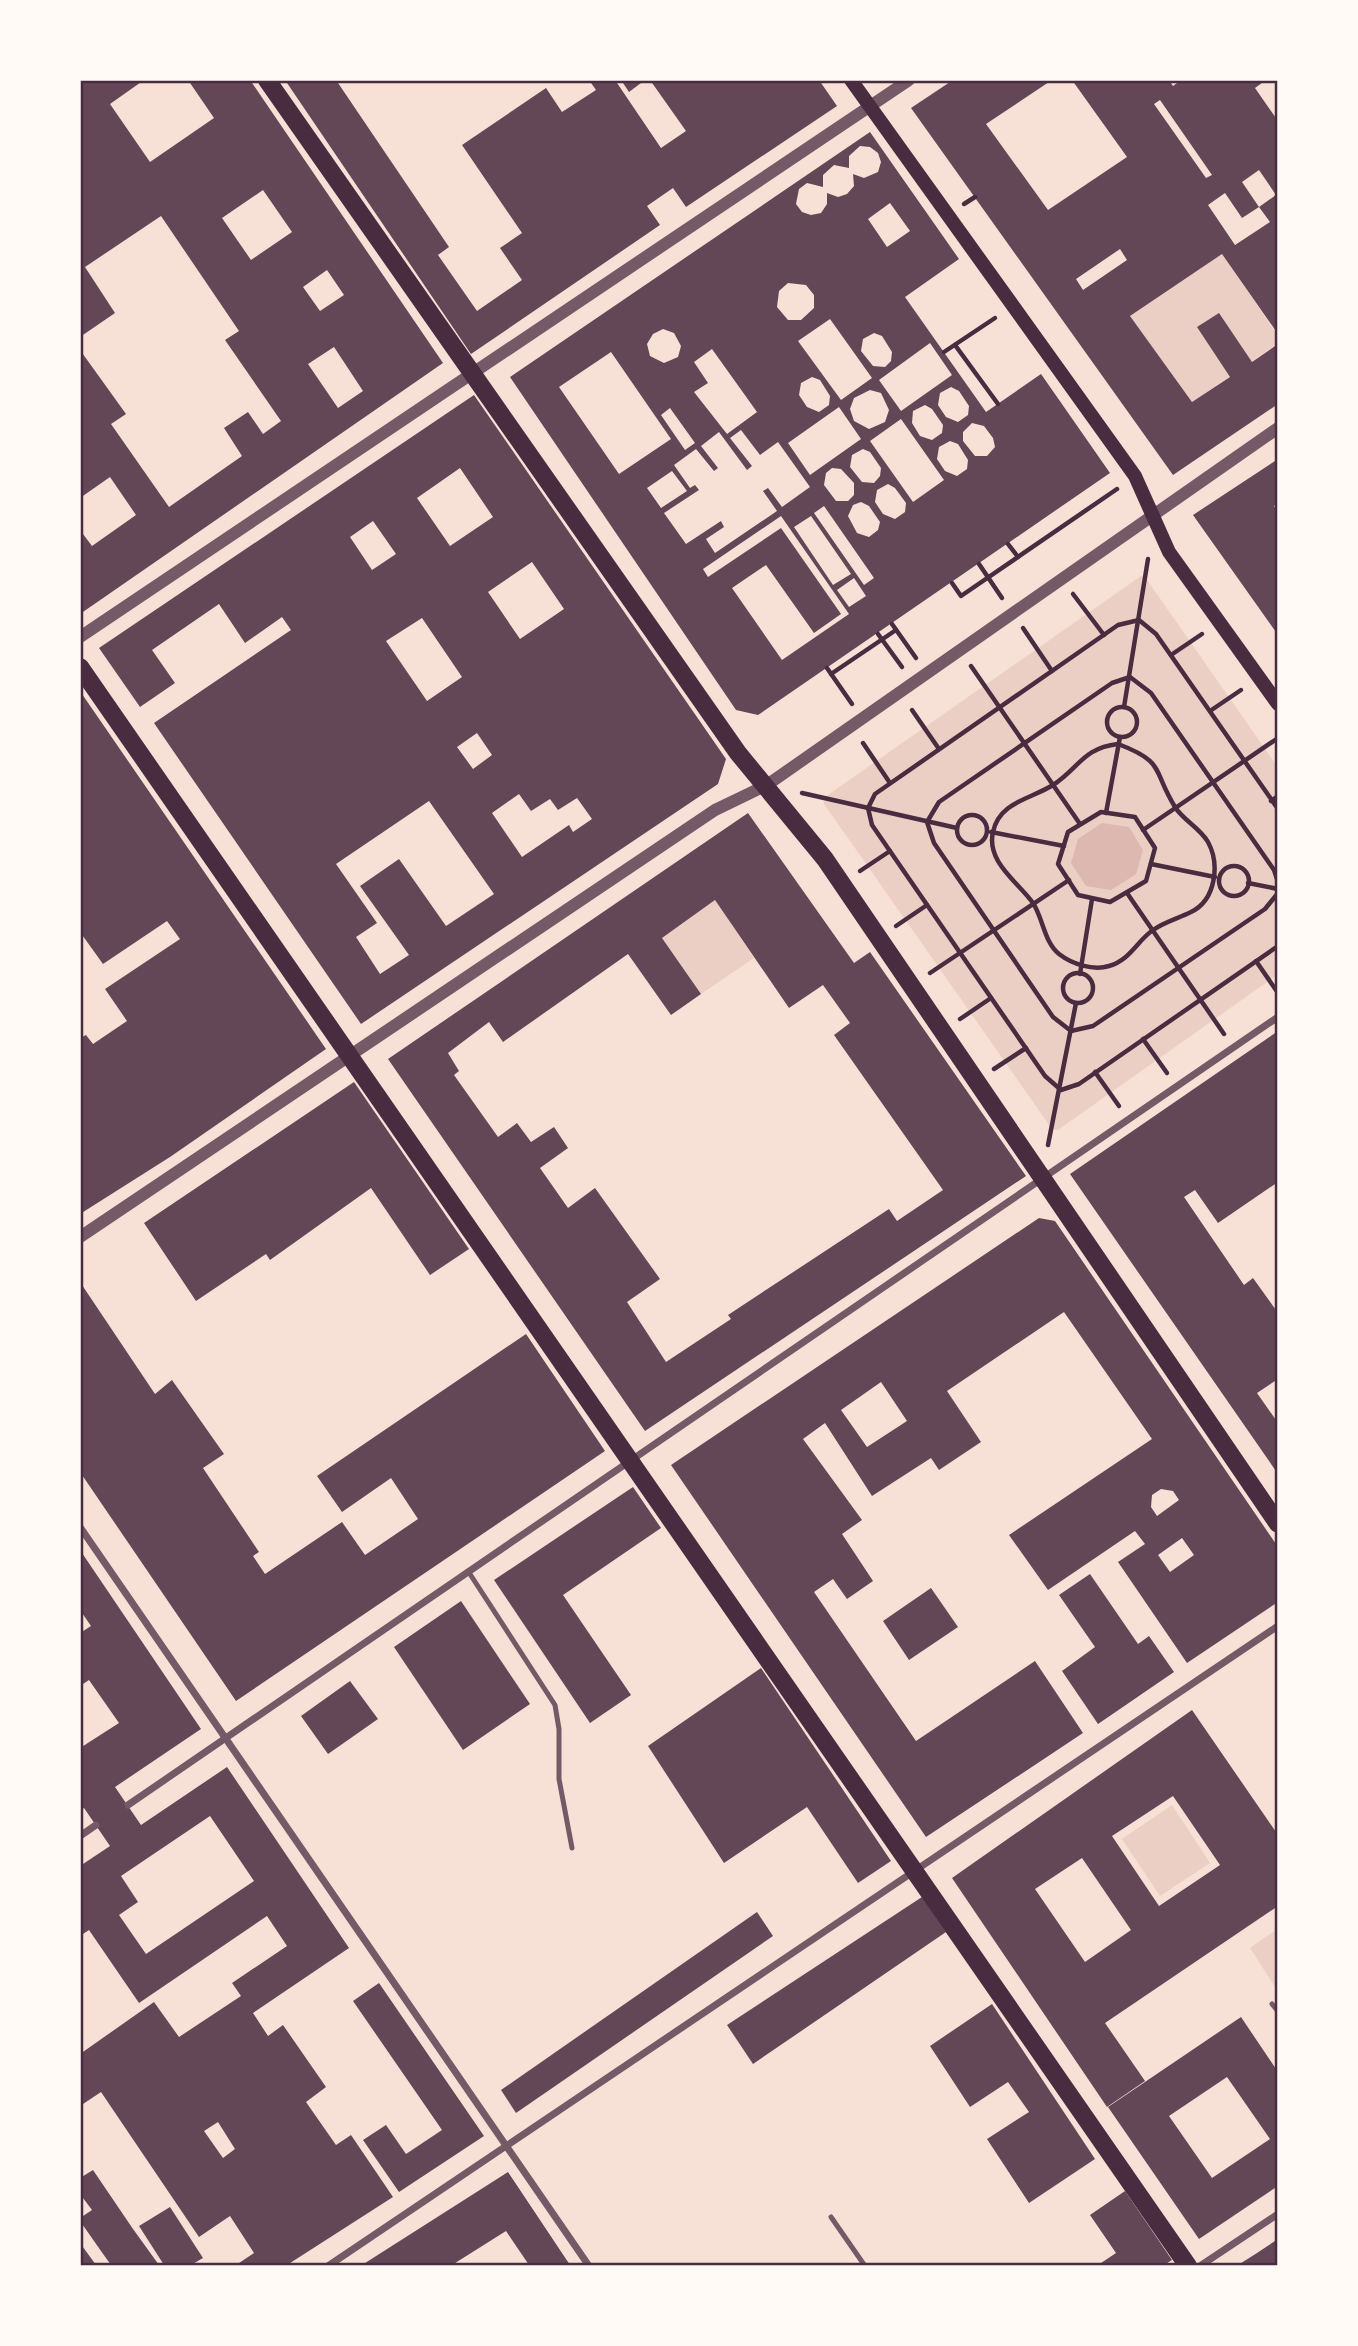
<svg xmlns="http://www.w3.org/2000/svg" width="1358" height="2346" font-family="Raleway,sans-serif">
  <style>
    .green { fill: #ebcfc5 }
    .water { fill: #dcb8b0 }
    .building { fill: #644757; fill-rule: evenodd }
    .lines { fill: none; stroke-linecap: round; stroke-linejoin: round }
    .path { stroke: #4a2c40; stroke-width: 4.5 }
    .service { stroke: #755966; stroke-width: 5 }
    .minor { stroke: #755966; stroke-width: 7 }
    .tertiary { stroke: #755966; stroke-width: 12 }
    .secondary { stroke: #4a2c40; stroke-width: 14 }
    .primary { stroke: #4a2c40; stroke-width: 18 }
    .neatline { fill: none; stroke: #4a2c40; stroke-width: 2.5 }
  </style>
  <rect width="100%" height="100%" fill="#f7e1d7"/>
  <g class="green">
    <path d="M1222,254L1277,334V344L1192,402L1130,316Z"/>
    <path d="M1141,576L1145,577L1277,766V975L1058,1130L1052,1129L824,804L825,797Z"/>
    <path d="M715,900L754,958L701,994L662,938Z"/>
    <path d="M1172,1805L1210,1863L1160,1896L1122,1839Z"/>
    <path d="M1277,1929V1990L1250,1948Z"/>
  </g>
  <path class="water" d="M1102,823L1129,827L1143,850L1136,874L1111,890L1086,886L1071,863L1078,839Z"/>
  <g class="building">
    <path d="M80,80H144L110,104L150,162L214,118L188,80H250L443,363L80,614V530L92,546L136,515L110,477L80,498V350L126,414L111,424L169,507L242,456L224,428L248,412L263,434L281,421L225,340L239,331L161,216L85,267L115,313L80,337ZM263,190L292,232L251,260L222,218ZM327,270L344,295L320,311L303,287ZM334,347L363,391L338,408L308,364Z"/>
    <path d="M285,80H336L449,247L438,255L477,311L522,280L500,248L522,233L462,145L546,88L562,112L596,90L589,80H615L661,148L686,131L650,80H819L837,106L686,207L673,188L647,206L660,225L471,354Z"/>
    <path d="M621,80H645L629,92Z"/>
    <path d="M953,80H1052L986,124L1048,210L1127,157L1072,80H1169L1173,86L1181,80H1266L1255,88L1278,121V334L1222,254L1130,316L1192,402L1230,377L1197,327L1219,313L1252,362L1278,344V404L1173,475L911,108ZM1160,100L1212,175L1206,178L1154,104ZM1259,170L1276,195L1259,207L1270,222L1235,245L1208,205L1225,193L1242,218L1259,207L1242,182ZM1120,249L1127,260L1083,290L1076,279Z"/>
    <path d="M870,132L959,259L905,297L986,412L1041,374L1110,473L758,715L736,710L510,377ZM860,146L870,147L878,153L881,162L878,172L864,178L853,174L854,186L847,194L838,197L827,193V204L821,213L811,215L802,212L796,204L799,189L807,183L823,187V175L834,165L849,168V156ZM890,203L910,231L887,247L868,219ZM788,283L806,285L814,295V308L801,320H788L777,307L779,291ZM830,319L872,378L841,400L798,341ZM663,329L674,333L681,346L678,357L664,363L650,356L647,344L653,334ZM874,333L882,336L892,352L891,361L885,367L873,366L861,351L863,339ZM930,343L952,375L901,411L879,380ZM712,349L757,412L727,434L694,392L708,383L694,362ZM611,352L671,439L619,474L559,387ZM812,377L820,380L830,396L829,405L819,412L807,407L799,395L801,383ZM951,387L959,391L969,406L968,415L958,422L946,417L938,405L940,393ZM870,390L881,393L889,410L885,422L869,429L854,421L850,409L854,398ZM925,405L932,409L943,425L942,433L932,440L920,436L912,423L913,411ZM839,407L861,439L810,475L788,443ZM670,408L695,443L685,450L661,415ZM901,419L944,480L913,502L870,441ZM972,423L984,426L993,438L995,447L987,456H975L963,441V432ZM741,430L760,455L778,442L810,487L782,507L768,488L763,491L777,511L715,553L706,539L724,527L721,521L686,544L664,513L699,490L695,485L690,488L674,465L696,449L714,471L718,468L701,446L719,432L747,470L752,466L730,438ZM950,441L958,444L968,460L967,469L957,476L945,471L937,459L939,447ZM863,449L870,452L881,468L880,476L874,483L862,482L850,467L852,455ZM832,468L841,469L854,483V495L848,501H836L824,485L826,473ZM672,471L687,491L661,508L647,488ZM888,484L895,488L906,503L905,512L895,519L883,514L875,502L877,490ZM861,502L869,506L880,522L878,530L869,537L857,533L848,516L853,505ZM824,506L874,578L864,585L814,513ZM781,516L849,614L782,660L732,588L766,565L814,633L841,614L781,528L708,577L703,569ZM811,516L851,574L833,585L794,527ZM854,578L866,596L849,607L837,590Z"/>
    <path d="M474,395L726,759L718,784L361,1024L154,723L291,630L282,617L245,643L219,604L152,650L175,683L140,707L99,648ZM460,468L493,517L450,546L417,498ZM373,521L396,554L372,570L350,537ZM532,562L564,609L520,639L488,592ZM422,618L462,677L427,701L386,641ZM477,733L492,755L473,769L457,747ZM519,794L531,811L550,799L558,810L577,798L592,819L573,832L569,825L522,857L492,813ZM429,801L494,894L446,926L399,859L360,886L409,955L380,974L356,937L377,923L336,864Z"/>
    <path d="M1278,459V503L1274,506L1278,512V635L1193,515Z"/>
    <path d="M82,694L326,1049L170,1157L80,1214V1038L86,1035L93,1044L127,1021L105,989L180,939L167,921L103,964L80,932Z"/>
    <path d="M748,813L854,963L870,952L1026,1176L645,1431L388,1059ZM715,900L789,1008L823,985L850,1023L834,1035L943,1190L897,1221L889,1209L728,1315L731,1319L666,1362L627,1302L660,1279L595,1188L568,1208L540,1168L568,1148L554,1127L531,1142L517,1123L498,1137L454,1075L459,1071L448,1053L489,1022L503,1042L628,954L671,1015L701,994L662,938Z"/>
    <path d="M1278,1031V1182L1218,1223L1195,1190L1184,1197L1244,1285L1253,1278L1278,1313V1379L1257,1393L1278,1423V1474L1070,1174Z"/>
    <path d="M354,1082L469,1249L430,1275L371,1188L270,1260L266,1254L196,1301L144,1223Z"/>
    <path d="M1039,1218L1055,1221L1278,1547V1602L1187,1663L1118,1562L1145,1544L1135,1531L1048,1590L1009,1535L1152,1439L1064,1312L947,1391L981,1442L939,1470L931,1458L872,1496L825,1423L803,1439L862,1520L842,1534L873,1581L847,1599L833,1579L814,1592L916,1741L1035,1661L1083,1733L926,1837L671,1465ZM881,1382L907,1421L867,1447L841,1410ZM1161,1489L1173,1491L1179,1500L1157,1516L1151,1507L1152,1495ZM1182,1538L1194,1555L1170,1572L1158,1555Z"/>
    <path d="M80,1282L155,1394L172,1380L224,1454L203,1468L259,1552L253,1556L265,1574L342,1522L365,1555L418,1519L391,1478L342,1512L317,1476L526,1334L605,1451L236,1701L80,1472Z"/>
    <path d="M633,1487L661,1528L563,1595L631,1695L590,1723L494,1580Z"/>
    <path d="M80,1550L201,1729L115,1787L141,1825L227,1767L349,1948L253,2013L268,2036L283,2025L326,2087L306,2102L336,2145L351,2135L393,2197L287,2265H236L254,2253L230,2216L199,2237L101,2092L80,2106V2054L154,2002L179,2037L241,1996L232,1983L287,1946L267,1916L139,2003L89,1930L80,1936V1866L110,1846L84,1808L80,1810V1748L119,1723L89,1680L80,1686V1633L91,1626L80,1610ZM210,1816L254,1881L146,1954L119,1915L138,1902L121,1876ZM218,2122L235,2149L223,2158L204,2131Z"/>
    <path d="M1090,1574L1138,1644L1149,1636L1174,1672L1098,1724L1062,1671L1095,1647L1059,1595Z"/>
    <path d="M931,1588L958,1627L909,1660L883,1621Z"/>
    <path d="M461,1601L530,1704L463,1750L394,1647Z"/>
    <path d="M761,1668L891,1861L858,1883L807,1807L724,1863L648,1746Z"/>
    <path d="M350,1681L378,1719L328,1754L301,1716Z"/>
    <path d="M1192,1710L1278,1835V1906L1105,2023L1145,2081L1107,2107L952,1878ZM1173,1796L1220,1865L1159,1906L1112,1836ZM1082,1858L1131,1930L1085,1962L1035,1889Z"/>
    <path d="M922,1897L946,1932L753,2064L727,2025Z"/>
    <path d="M757,1912L773,1936L516,2113L501,2090Z"/>
    <path d="M379,1983L484,2136L399,2192L363,2140L386,2125L406,2154L442,2130L353,2001Z"/>
    <path d="M992,2004L1095,2159L1029,2203L987,2139L1029,2112L1008,2082L970,2107L930,2046Z"/>
    <path d="M1241,2017L1278,2072V2186L1199,2239L1108,2107ZM1227,2077L1270,2139L1212,2178L1169,2116Z"/>
    <path d="M93,2170L133,2229L159,2265H111L101,2251L80,2221V2218L92,2210L80,2194V2178Z"/>
    <path d="M508,2172L570,2265H529L506,2231L452,2265H362Z"/>
    <path d="M1125,2191L1172,2260L1164,2265H1098L1116,2253L1090,2215Z"/>
    <path d="M170,2207L203,2258L191,2265H164L139,2226Z"/>
    <path d="M1278,2239V2265H1238L1257,2253Z"/>
    <path d="M80,2243L96,2265H80Z"/>
  </g>
  <g class="lines">
    <g class="path">
      <path d="M964,204L975,197"/>
      <path d="M955,345L998,404"/>
      <path d="M944,352L995,318"/>
      <path d="M1008,544L1018,557"/>
      <path d="M979,564L1002,598"/>
      <path d="M952,583L961,596L1117,489"/>
      <path d="M1073,594L1104,635"/>
      <path d="M892,624L916,658"/>
      <path d="M1023,628L1052,671"/>
      <path d="M878,634L902,667"/>
      <path d="M1171,655L1202,634"/>
      <path d="M971,666L1080,824"/>
      <path d="M827,668L852,704"/>
      <path d="M831,674L896,630"/>
      <path d="M1124,707L1148,559"/>
      <circle cx="1122" cy="722" r="15"/>
      <path d="M912,710L939,749"/>
      <path d="M1210,711L1241,690"/>
      <path d="M863,743L890,783"/>
      <path d="M1118,744C1166,762 1152,770 1175,807C1183,820 1200,828 1208,842C1220,864 1216,900 1191,912C1179,918 1164,922 1153,930C1137,941 1130,960 1109,966C1093,971 1072,964 1059,954C1044,942 1043,918 1033,903C1018,882 986,862 993,832C999,802 1031,799 1053,785C1079,768 1083,748 1118,744Z"/>
      <path d="M802,793L957,828"/>
      <path d="M1271,801L1278,796"/>
      <path d="M1278,809L1156,634L1139,620L1118,625L875,794L868,808L872,825L1045,1076L1061,1090L1079,1084L1278,946"/>
      <path d="M1101,812L1135,817L1155,848L1146,881L1110,902L1078,895L1058,864L1068,832Z"/>
      <path d="M1106,813L1120,737"/>
      <circle cx="972" cy="830" r="15"/>
      <path d="M1143,830L1278,738"/>
      <path d="M991,832L1064,846"/>
      <path d="M1151,864L1215,877"/>
      <circle cx="1234" cy="881" r="15"/>
      <path d="M860,871L890,851"/>
      <path d="M1278,882L1274,870L1151,693L1130,677L1112,683L939,802L927,822L934,843L1053,1017L1071,1031L1093,1026L1265,909L1278,893"/>
      <path d="M1248,883L1278,889"/>
      <path d="M1127,893L1224,1034"/>
      <path d="M896,926L927,905"/>
      <path d="M1256,961L1278,993"/>
      <path d="M930,973L1069,880"/>
      <circle cx="1078" cy="988" r="15"/>
      <path d="M1080,974L1092,899"/>
      <path d="M960,1019L991,998"/>
      <path d="M1143,1039L1167,1073"/>
      <path d="M994,1069L1026,1048"/>
      <path d="M1095,1072L1119,1106"/>
      <path d="M1048,1145L1076,1003"/>
    </g>
    <g class="service">
      <path d="M468,1571L555,1705L559,1729V1779L572,1848"/>
      <path d="M1272,2004L1278,2011"/>
      <path d="M831,2217L865,2266"/>
    </g>
    <g class="minor">
      <path d="M80,1527L589,2266"/>
      <path d="M128,1805L1278,1017"/>
      <path d="M80,1836L96,1825"/>
      <path d="M328,2266L1278,1626"/>
      <path d="M1200,2266L1278,2214"/>
    </g>
    <g class="tertiary">
      <path d="M80,637L909,80"/>
      <path d="M80,1237L715,810L767,785L1278,428"/>
    </g>
    <path class="secondary" d="M851,80L1135,476L1169,552L1278,704"/>
    <g class="primary">
      <path d="M267,80L738,753L825,859L1278,1524"/>
      <path d="M80,667L1188,2266"/>
    </g>
  </g>
  <rect width="1358" height="2346" fill="none" stroke="#fffaf5" stroke-width="164"/>
  <rect x="82" y="82" width="1194" height="2182" class="neatline"/>
</svg>
